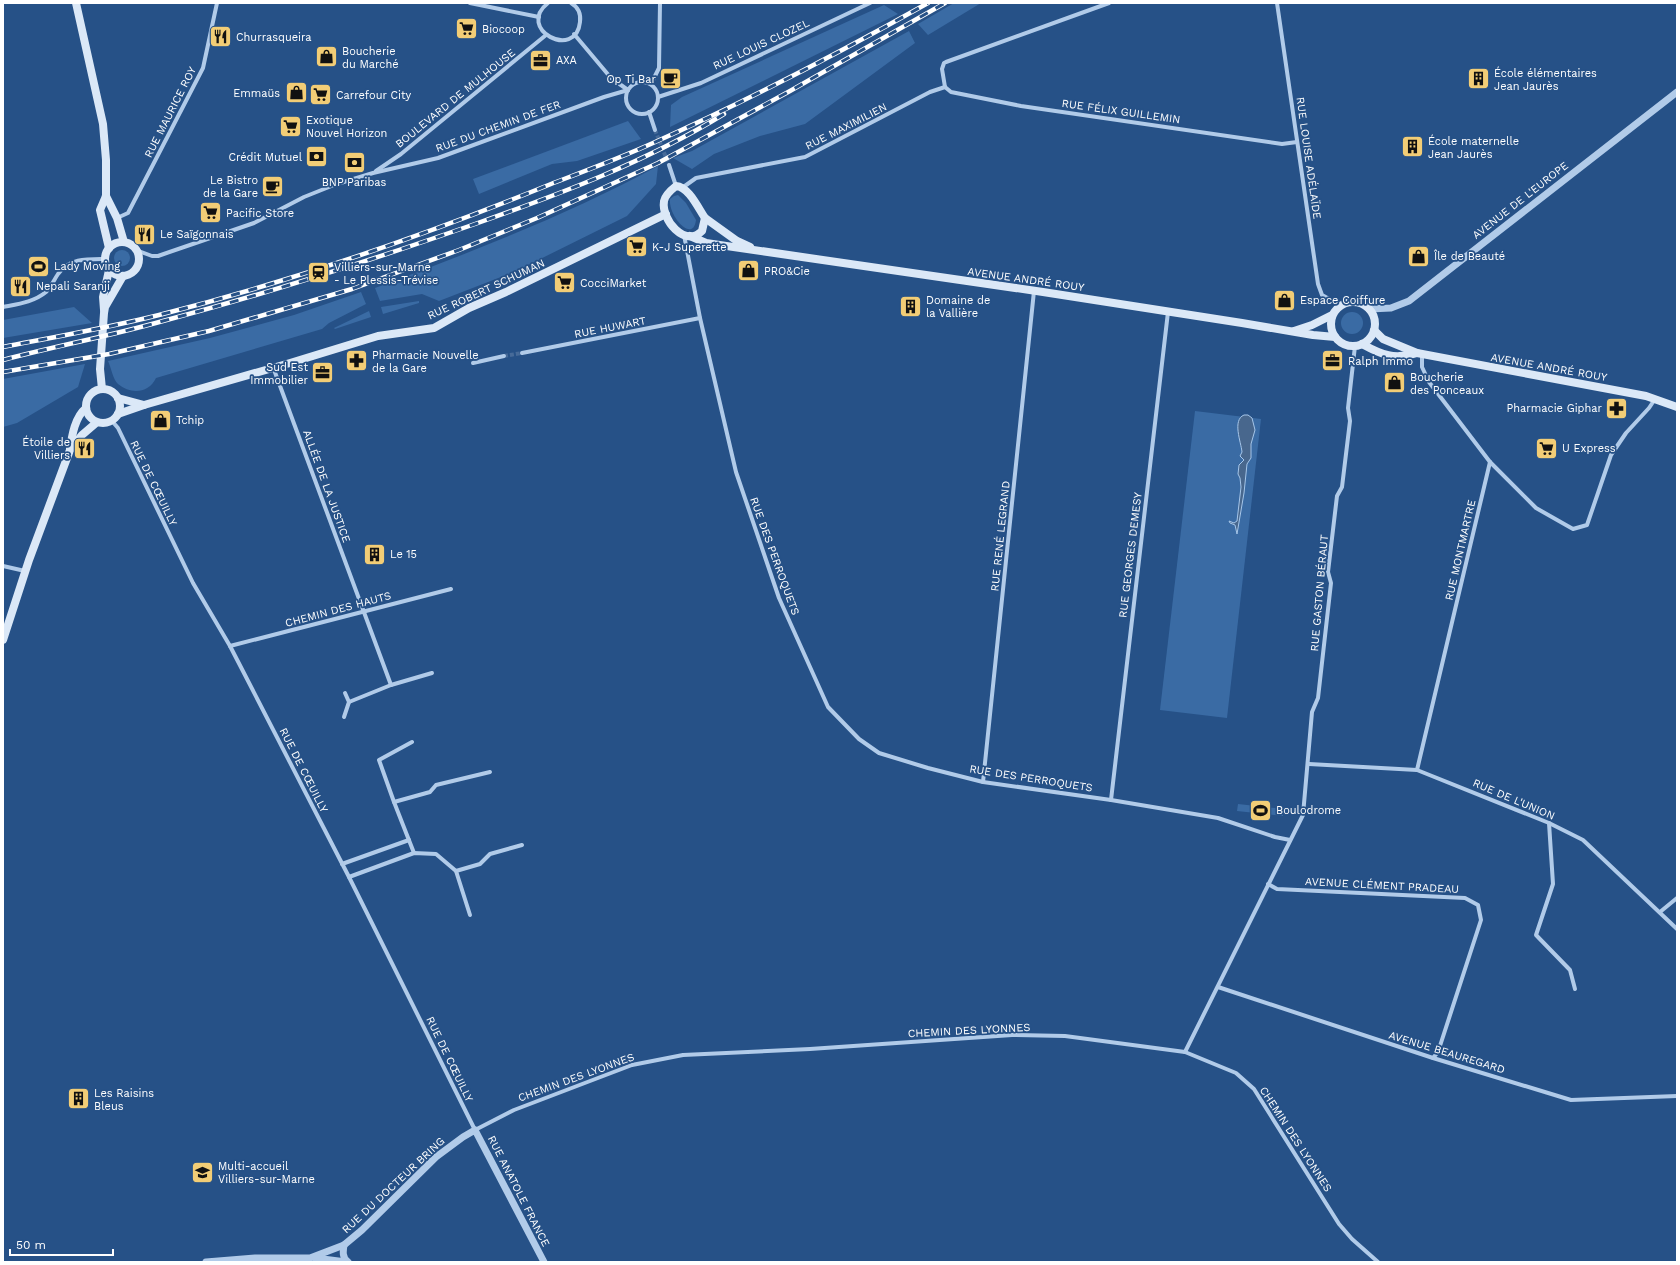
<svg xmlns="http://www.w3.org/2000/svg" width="1680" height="1265" font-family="'Work Sans',sans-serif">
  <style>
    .green { fill: #3a6ba4 }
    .water { fill: #48678d; stroke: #a6c6e9 }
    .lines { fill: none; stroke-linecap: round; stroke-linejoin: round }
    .minor-tunnel { stroke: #476b99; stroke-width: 4; stroke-dasharray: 4 2; stroke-linecap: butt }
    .minor { stroke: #b1cbe9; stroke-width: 4 }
    .tertiary { stroke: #b1cbe9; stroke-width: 7 }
    .secondary { stroke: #dbe8f7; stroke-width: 8 }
    .rail-casing { stroke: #fff; stroke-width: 4.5 }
    .rail { stroke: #265187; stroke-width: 3; stroke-dasharray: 9; stroke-linecap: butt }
    .labels { text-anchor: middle; stroke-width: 3.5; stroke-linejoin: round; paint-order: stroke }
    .poi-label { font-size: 11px; fill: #fff; stroke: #265187; text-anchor: start }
    .street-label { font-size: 11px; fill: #fff; stroke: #265187 }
  </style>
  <rect width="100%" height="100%" fill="#265187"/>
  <g class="green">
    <path d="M954,3H981L928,35L918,24Z"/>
    <path d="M884,5L898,14L670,127L671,105L682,97Z"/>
    <path d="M909,31L915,43L805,124L760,136L714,154L692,169L673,158L692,151Z"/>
    <path d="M628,121L641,139L577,161L552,164L479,194L473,179Z"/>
    <path d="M658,166L656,184L627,216L514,272L439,301L422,294L380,301L375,288C472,252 567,215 658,166Z"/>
    <path d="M678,195L686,203L696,220C693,244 668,216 670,199L674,196Z"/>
    <circle cx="122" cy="258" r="8"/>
    <path d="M361,292L366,304L329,323L322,329L156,378C149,393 131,395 118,384C113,380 111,367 108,361L210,338L294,315Z"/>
    <path d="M419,301V303L383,314L381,307Z"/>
    <path d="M74,307L92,323L3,338V320Z"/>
    <path d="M369,311L371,317L335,329L334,328Z"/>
    <circle cx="1352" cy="323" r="11"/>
    <path d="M85,364L78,387L17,423L3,427V379Z"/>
    <path d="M1195,411L1261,419L1227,718L1160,710Z"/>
    <path d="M1238,804L1283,809V816L1237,811Z"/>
  </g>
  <path class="water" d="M1244,415H1248L1252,418L1255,430L1251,444V458L1247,464L1244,493L1237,534L1235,525L1230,523L1229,521L1234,523L1237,521L1241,487L1240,478L1238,474L1239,465L1244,460L1240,456L1242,452C1241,442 1232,420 1244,415Z"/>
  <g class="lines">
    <g class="minor-tunnel">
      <path d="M655,130L669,165"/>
      <path d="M504,356L522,353"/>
    </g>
    <g class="minor">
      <path d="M470,3L539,17"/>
      <path d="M548,3C515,29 576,61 580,22C581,14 578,7 571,3"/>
      <path d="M1277,3L1318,284L1322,295L1340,305"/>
      <path d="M574,34L611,78L628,90"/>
      <circle cx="642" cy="98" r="16"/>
      <path d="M651,84L659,68L660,3"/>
      <path d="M945,87L951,92L1021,106L1282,144L1297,142"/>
      <path d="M945,87L942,69L944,63L946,62L1109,3"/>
      <path d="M658,97L701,83L870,3"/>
      <path d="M649,112L655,130"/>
      <path d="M669,165L676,186"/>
      <path d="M376,171L401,154L546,35"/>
      <path d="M682,188L696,178L805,157L930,92L945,87"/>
      <path d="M117,218L128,213L203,68L217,3"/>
      <path d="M684,235L700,318L736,472L779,598L828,707L859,739L879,753L928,768L983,782L1111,800L1218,818L1275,837L1290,840"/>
      <path d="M136,250L152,256H158L254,223L304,197L334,185L373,173L438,158L604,97L628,90"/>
      <path d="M3,307C18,304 34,302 46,292C51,287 54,280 58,274C70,258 87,259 105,259"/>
      <path d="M522,353L700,318"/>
      <path d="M1422,354V367L1429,382L1490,462L1536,508L1573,529L1587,525L1611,455L1626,433L1649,408L1655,399"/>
      <path d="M473,363L504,356"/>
      <path d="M273,367L391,685"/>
      <path d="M112,421L118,428L193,583L230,646L349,877L475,1130L514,1110L632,1065L683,1055L810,1049L1012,1035L1065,1036L1185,1052L1236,1073L1254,1089L1339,1224L1352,1239L1378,1262"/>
      <path d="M3,566L25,571"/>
      <path d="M230,646L451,589"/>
      <path d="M349,702L391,685L432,673"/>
      <path d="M344,717L349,702L345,693"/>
      <path d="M412,742L379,760L394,802L414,853"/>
      <path d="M1309,764L1417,770L1549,823L1583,840L1677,929"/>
      <path d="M1417,770L1490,462"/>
      <path d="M983,782L1034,291"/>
      <path d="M1111,800L1168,312"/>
      <path d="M394,802L430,792L436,785L490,772"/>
      <path d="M1549,823L1553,884L1536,935L1570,970L1575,989"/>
      <path d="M342,864L409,840"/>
      <path d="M456,871L480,864L490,854L522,845"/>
      <path d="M349,877L414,853L436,854L456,871L470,915"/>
      <path d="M1268,884L1277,889L1465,898L1478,905L1481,920L1438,1052L1433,1058"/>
      <path d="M1660,912L1677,898"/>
      <path d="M1218,987L1433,1058L1571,1100L1677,1096"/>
      <path d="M1185,1052L1303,815L1312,712L1318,698L1331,583L1328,572L1337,496L1342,487L1350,421L1348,408L1355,346"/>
    </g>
    <g class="tertiary">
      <path d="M1369,309L1391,308L1409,301L1677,92"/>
      <path d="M344,1245C343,1251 342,1258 348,1262"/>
      <path d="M315,1258L346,1262"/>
      <path d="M206,1262L255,1258H310L344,1245L362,1230L436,1157L463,1137L475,1130L544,1262"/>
    </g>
    <g class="secondary">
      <path d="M76,3L103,124L106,160V196L100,210L109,248"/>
      <path d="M676,186C689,187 698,208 705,218L702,231C685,248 661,220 664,201C665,195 671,190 676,186Z"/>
      <path d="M106,196L117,218L124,242"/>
      <path d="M705,218L737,241L750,247"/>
      <path d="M690,236L706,243L1043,292L1242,323L1313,335L1335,337"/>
      <circle cx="122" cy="259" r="17"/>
      <circle cx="1353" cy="324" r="22"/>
      <path d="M104,310L103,297L109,270"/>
      <path d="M1374,330L1383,339L1417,353L1646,396L1677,407"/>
      <path d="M1294,331L1312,325L1332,315"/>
      <path d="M1362,344C1382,355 1394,360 1417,353"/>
      <circle cx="103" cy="406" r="17"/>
      <path d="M102,389L100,369L104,313L105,307L123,276"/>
      <path d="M118,398L144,405L290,363L378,336L434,328L469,308L506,292L666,214"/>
      <path d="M118,414L144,405"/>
      <path d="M70,449C72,435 75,417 86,408"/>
      <path d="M3,640L29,560L70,450L82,435L96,423"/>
    </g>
    <defs>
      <g id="rail">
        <path d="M3,347C55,337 107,328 159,315C293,281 423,236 551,184C585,171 620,158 653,143C747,101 839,53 928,3"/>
        <path d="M3,360C56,346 110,336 163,321C269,293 372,260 475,224C560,194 646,162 724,114"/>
        <path d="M3,372L109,354L209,331L352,289L459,250L537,218L658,163L790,91L945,3"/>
      </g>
    </defs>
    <use href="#rail" class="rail-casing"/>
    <use href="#rail" class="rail"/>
  </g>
  <defs>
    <symbol id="supermarket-square" viewBox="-11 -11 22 22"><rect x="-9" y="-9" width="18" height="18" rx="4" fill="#f2cd76" stroke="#265187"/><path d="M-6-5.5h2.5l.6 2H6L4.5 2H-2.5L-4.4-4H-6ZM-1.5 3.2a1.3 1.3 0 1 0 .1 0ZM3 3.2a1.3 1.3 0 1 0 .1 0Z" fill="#111"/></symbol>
    <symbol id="restaurant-square" viewBox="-11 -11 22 22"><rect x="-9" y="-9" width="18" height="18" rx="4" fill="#f2cd76" stroke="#265187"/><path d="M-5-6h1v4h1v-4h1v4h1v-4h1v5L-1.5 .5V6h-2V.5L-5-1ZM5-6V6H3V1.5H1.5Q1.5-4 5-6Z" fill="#111"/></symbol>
    <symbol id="shop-square" viewBox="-11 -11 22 22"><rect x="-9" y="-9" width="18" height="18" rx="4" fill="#f2cd76" stroke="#265187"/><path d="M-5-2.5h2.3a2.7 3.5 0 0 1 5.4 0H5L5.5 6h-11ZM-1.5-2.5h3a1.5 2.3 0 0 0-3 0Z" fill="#111"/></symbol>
    <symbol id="office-square" viewBox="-11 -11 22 22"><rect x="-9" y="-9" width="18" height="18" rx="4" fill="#f2cd76" stroke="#265187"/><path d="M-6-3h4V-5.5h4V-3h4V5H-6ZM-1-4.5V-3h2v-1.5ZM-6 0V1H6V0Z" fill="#111"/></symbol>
    <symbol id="cafe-square" viewBox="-11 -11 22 22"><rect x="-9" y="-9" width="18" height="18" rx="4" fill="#f2cd76" stroke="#265187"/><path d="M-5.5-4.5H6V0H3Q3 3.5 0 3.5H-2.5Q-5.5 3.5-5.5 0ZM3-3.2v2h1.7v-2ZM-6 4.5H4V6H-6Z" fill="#111"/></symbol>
    <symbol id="building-square" viewBox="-11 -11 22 22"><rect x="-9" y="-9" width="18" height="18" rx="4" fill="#f2cd76" stroke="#265187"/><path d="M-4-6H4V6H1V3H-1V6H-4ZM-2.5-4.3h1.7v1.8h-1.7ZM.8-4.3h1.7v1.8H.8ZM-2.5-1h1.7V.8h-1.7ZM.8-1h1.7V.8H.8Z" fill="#111"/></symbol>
    <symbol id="bank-square" viewBox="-11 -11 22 22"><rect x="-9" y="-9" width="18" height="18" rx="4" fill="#f2cd76" stroke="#265187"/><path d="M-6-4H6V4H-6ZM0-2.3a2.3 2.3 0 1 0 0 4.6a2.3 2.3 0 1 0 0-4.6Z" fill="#111"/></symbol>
    <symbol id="stadium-square" viewBox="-11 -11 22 22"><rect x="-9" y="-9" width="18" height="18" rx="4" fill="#f2cd76" stroke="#265187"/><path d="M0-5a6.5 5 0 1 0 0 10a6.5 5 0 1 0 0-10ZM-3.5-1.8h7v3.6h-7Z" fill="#111"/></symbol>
    <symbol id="station-square" viewBox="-11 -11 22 22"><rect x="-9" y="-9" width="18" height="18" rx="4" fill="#f2cd76" stroke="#265187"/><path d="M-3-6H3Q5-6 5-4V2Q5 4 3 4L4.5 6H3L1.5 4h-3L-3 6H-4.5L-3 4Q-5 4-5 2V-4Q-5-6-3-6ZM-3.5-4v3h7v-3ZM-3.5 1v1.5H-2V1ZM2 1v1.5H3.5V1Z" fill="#111"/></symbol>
    <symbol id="pharmacy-square" viewBox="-11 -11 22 22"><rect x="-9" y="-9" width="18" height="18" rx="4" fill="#f2cd76" stroke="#265187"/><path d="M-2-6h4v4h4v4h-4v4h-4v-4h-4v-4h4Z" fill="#111"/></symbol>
    <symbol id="school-square" viewBox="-11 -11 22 22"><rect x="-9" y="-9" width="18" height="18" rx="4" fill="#f2cd76" stroke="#265187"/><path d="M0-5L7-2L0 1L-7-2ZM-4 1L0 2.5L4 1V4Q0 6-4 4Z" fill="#111"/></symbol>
  </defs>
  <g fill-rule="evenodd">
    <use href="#supermarket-square" x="454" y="16" width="25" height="25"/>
    <use href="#restaurant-square" x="208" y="24" width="25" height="25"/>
    <use href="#shop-square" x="314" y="44" width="25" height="25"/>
    <use href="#office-square" x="528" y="48" width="25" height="25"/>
    <use href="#cafe-square" x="658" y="66" width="25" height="25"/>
    <use href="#building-square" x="1466" y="66" width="25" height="25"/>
    <use href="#shop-square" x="284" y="80" width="25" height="25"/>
    <use href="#supermarket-square" x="308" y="82" width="25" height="25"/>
    <use href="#supermarket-square" x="278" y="114" width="25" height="25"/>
    <use href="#building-square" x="1400" y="134" width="25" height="25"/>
    <use href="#bank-square" x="304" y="144" width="25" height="25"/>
    <use href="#bank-square" x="342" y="150" width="25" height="25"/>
    <use href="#cafe-square" x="260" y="174" width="25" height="25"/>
    <use href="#supermarket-square" x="198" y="200" width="25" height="25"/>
    <use href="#restaurant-square" x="132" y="222" width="25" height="25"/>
    <use href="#supermarket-square" x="624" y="234" width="25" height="25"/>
    <use href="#shop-square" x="1406" y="244" width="25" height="25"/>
    <use href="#stadium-square" x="26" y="254" width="25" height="25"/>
    <use href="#shop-square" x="736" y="258" width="25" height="25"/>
    <use href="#station-square" x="306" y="260" width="25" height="25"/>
    <use href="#supermarket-square" x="552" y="270" width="25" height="25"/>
    <use href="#restaurant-square" x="8" y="274" width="25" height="25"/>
    <use href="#shop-square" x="1272" y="288" width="25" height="25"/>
    <use href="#building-square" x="898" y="294" width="25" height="25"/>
    <use href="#pharmacy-square" x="344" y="348" width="25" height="25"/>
    <use href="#office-square" x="1320" y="348" width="25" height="25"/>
    <use href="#office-square" x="310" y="360" width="25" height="25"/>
    <use href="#shop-square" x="1382" y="370" width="25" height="25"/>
    <use href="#pharmacy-square" x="1604" y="396" width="25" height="25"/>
    <use href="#shop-square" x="148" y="408" width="25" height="25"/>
    <use href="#restaurant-square" x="72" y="436" width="25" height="25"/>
    <use href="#supermarket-square" x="1534" y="436" width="25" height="25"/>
    <use href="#building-square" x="362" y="542" width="25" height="25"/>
    <use href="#stadium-square" x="1248" y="798" width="25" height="25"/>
    <use href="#building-square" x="66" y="1086" width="25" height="25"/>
    <use href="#school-square" x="190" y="1160" width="25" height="25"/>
  </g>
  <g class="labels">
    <g class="poi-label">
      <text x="482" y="33">Biocoop</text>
      <text x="236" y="41">Churrasqueira</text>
      <text x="342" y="55">Boucherie<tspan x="342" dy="13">du Marché</tspan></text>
      <text x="556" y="64">AXA</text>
      <text x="1494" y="77">École élémentaires<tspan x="1494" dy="13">Jean Jaurès</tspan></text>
      <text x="656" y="83" text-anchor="end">Op Ti Bar</text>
      <text x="280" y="97" text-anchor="end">Emmaüs</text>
      <text x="336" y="99">Carrefour City</text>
      <text x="306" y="124">Exotique<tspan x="306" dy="13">Nouvel Horizon</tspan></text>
      <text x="1428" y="145">École maternelle<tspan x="1428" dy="13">Jean Jaurès</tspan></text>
      <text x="302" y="161" text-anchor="end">Crédit Mutuel</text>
      <text x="258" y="184" text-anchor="end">Le Bistro<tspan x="258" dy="13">de la Gare</tspan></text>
      <text x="354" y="186" text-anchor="middle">BNP Paribas</text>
      <text x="226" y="217">Pacific Store</text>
      <text x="160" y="238">Le Saïgonnais</text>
      <text x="652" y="251">K-J Superette</text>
      <text x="1434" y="260">Île de Beauté</text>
      <text x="54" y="270">Lady Moving</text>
      <text x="334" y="271">Villiers-sur-Marne<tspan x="334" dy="13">- Le Plessis-Trévise</tspan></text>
      <text x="764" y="275">PRO&amp;Cie</text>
      <text x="580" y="287">CocciMarket</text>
      <text x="36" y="290">Nepali Saranji</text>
      <text x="926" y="304">Domaine de<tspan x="926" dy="13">la Vallière</tspan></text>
      <text x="1300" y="304">Espace Coiffure</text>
      <text x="372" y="359">Pharmacie Nouvelle<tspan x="372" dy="13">de la Gare</tspan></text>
      <text x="1348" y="365">Ralph Immo</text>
      <text x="308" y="371" text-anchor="end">Sud Est<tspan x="308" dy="13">Immobilier</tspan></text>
      <text x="1410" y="381">Boucherie<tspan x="1410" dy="13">des Ponceaux</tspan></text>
      <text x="1602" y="412" text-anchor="end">Pharmacie Giphar</text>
      <text x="176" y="424">Tchip</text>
      <text x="70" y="446" text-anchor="end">Étoile de<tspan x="70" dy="13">Villiers</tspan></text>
      <text x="1562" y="452">U Express</text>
      <text x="390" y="558">Le 15</text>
      <text x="1276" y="814">Boulodrome</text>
      <text x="94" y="1097">Les Raisins<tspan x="94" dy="13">Bleus</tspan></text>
      <text x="218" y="1170">Multi-accueil<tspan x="218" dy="13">Villiers-sur-Marne</tspan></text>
    </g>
    <g class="street-label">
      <text transform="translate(761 44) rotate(-25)" y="4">RUE LOUIS CLOZEL</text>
      <text transform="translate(455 98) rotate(-39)" y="4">BOULEVARD DE MULHOUSE</text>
      <text transform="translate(1121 111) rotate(8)" y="4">RUE FÉLIX GUILLEMIN</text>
      <text transform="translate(170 112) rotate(-63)" y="4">RUE MAURICE ROY</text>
      <text transform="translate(498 126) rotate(-20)" y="4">RUE DU CHEMIN DE FER</text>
      <text transform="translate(846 126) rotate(-27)" y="4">RUE MAXIMILIEN</text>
      <text transform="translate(1309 158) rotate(82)" y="4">RUE LOUISE ADÉLAÏDE</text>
      <text transform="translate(1520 200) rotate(-38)" y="4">AVENUE DE L'EUROPE</text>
      <text transform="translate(1026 279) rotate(8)" y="4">AVENUE ANDRÉ ROUY</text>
      <text transform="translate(486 289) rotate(-25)" y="4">RUE ROBERT SCHUMAN</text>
      <text transform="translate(610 327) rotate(-11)" y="4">RUE HUWART</text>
      <text transform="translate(1549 367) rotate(10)" y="4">AVENUE ANDRÉ ROUY</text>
      <text transform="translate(154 483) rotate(64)" y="4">RUE DE CŒUILLY</text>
      <text transform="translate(327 486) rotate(70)" y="4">ALLÉE DE LA JUSTICE</text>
      <text transform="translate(1000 536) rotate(-84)" y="4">RUE RENÉ LEGRAND</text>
      <text transform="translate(1460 550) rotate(-77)" y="4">RUE MONTMARTRE</text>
      <text transform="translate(1130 555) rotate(-83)" y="4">RUE GEORGES DEMESY</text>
      <text transform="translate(775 556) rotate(70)" y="4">RUE DES PERROQUETS</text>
      <text transform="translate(1319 593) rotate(-85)" y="4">RUE GASTON BÉRAUT</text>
      <text transform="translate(338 609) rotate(-15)" y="4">CHEMIN DES HAUTS</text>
      <text transform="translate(304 770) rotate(63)" y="4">RUE DE CŒUILLY</text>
      <text transform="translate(1031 778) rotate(9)" y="4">RUE DES PERROQUETS</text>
      <text transform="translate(1514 799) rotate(23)" y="4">RUE DE L'UNION</text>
      <text transform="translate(1382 885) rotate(3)" y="4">AVENUE CLÉMENT PRADEAU</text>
      <text transform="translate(969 1030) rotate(-3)" y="4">CHEMIN DES LYONNES</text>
      <text transform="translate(1447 1052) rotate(17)" y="4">AVENUE BEAUREGARD</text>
      <text transform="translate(450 1059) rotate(64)" y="4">RUE DE CŒUILLY</text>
      <text transform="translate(576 1077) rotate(-20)" y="4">CHEMIN DES LYONNES</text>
      <text transform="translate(1296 1139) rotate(57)" y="4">CHEMIN DES LYONNES</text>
      <text transform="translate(393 1185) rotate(-43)" y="4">RUE DU DOCTEUR BRING</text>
      <text transform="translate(519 1191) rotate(63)" y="4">RUE ANATOLE FRANCE</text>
    </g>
  </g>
  <rect width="1680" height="1265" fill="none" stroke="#ffffff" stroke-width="8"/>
  <path d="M10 1249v6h103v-6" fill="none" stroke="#ffffff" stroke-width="2"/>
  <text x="16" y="1249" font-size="12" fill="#ffffff" stroke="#265187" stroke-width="3" paint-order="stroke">50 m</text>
</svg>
